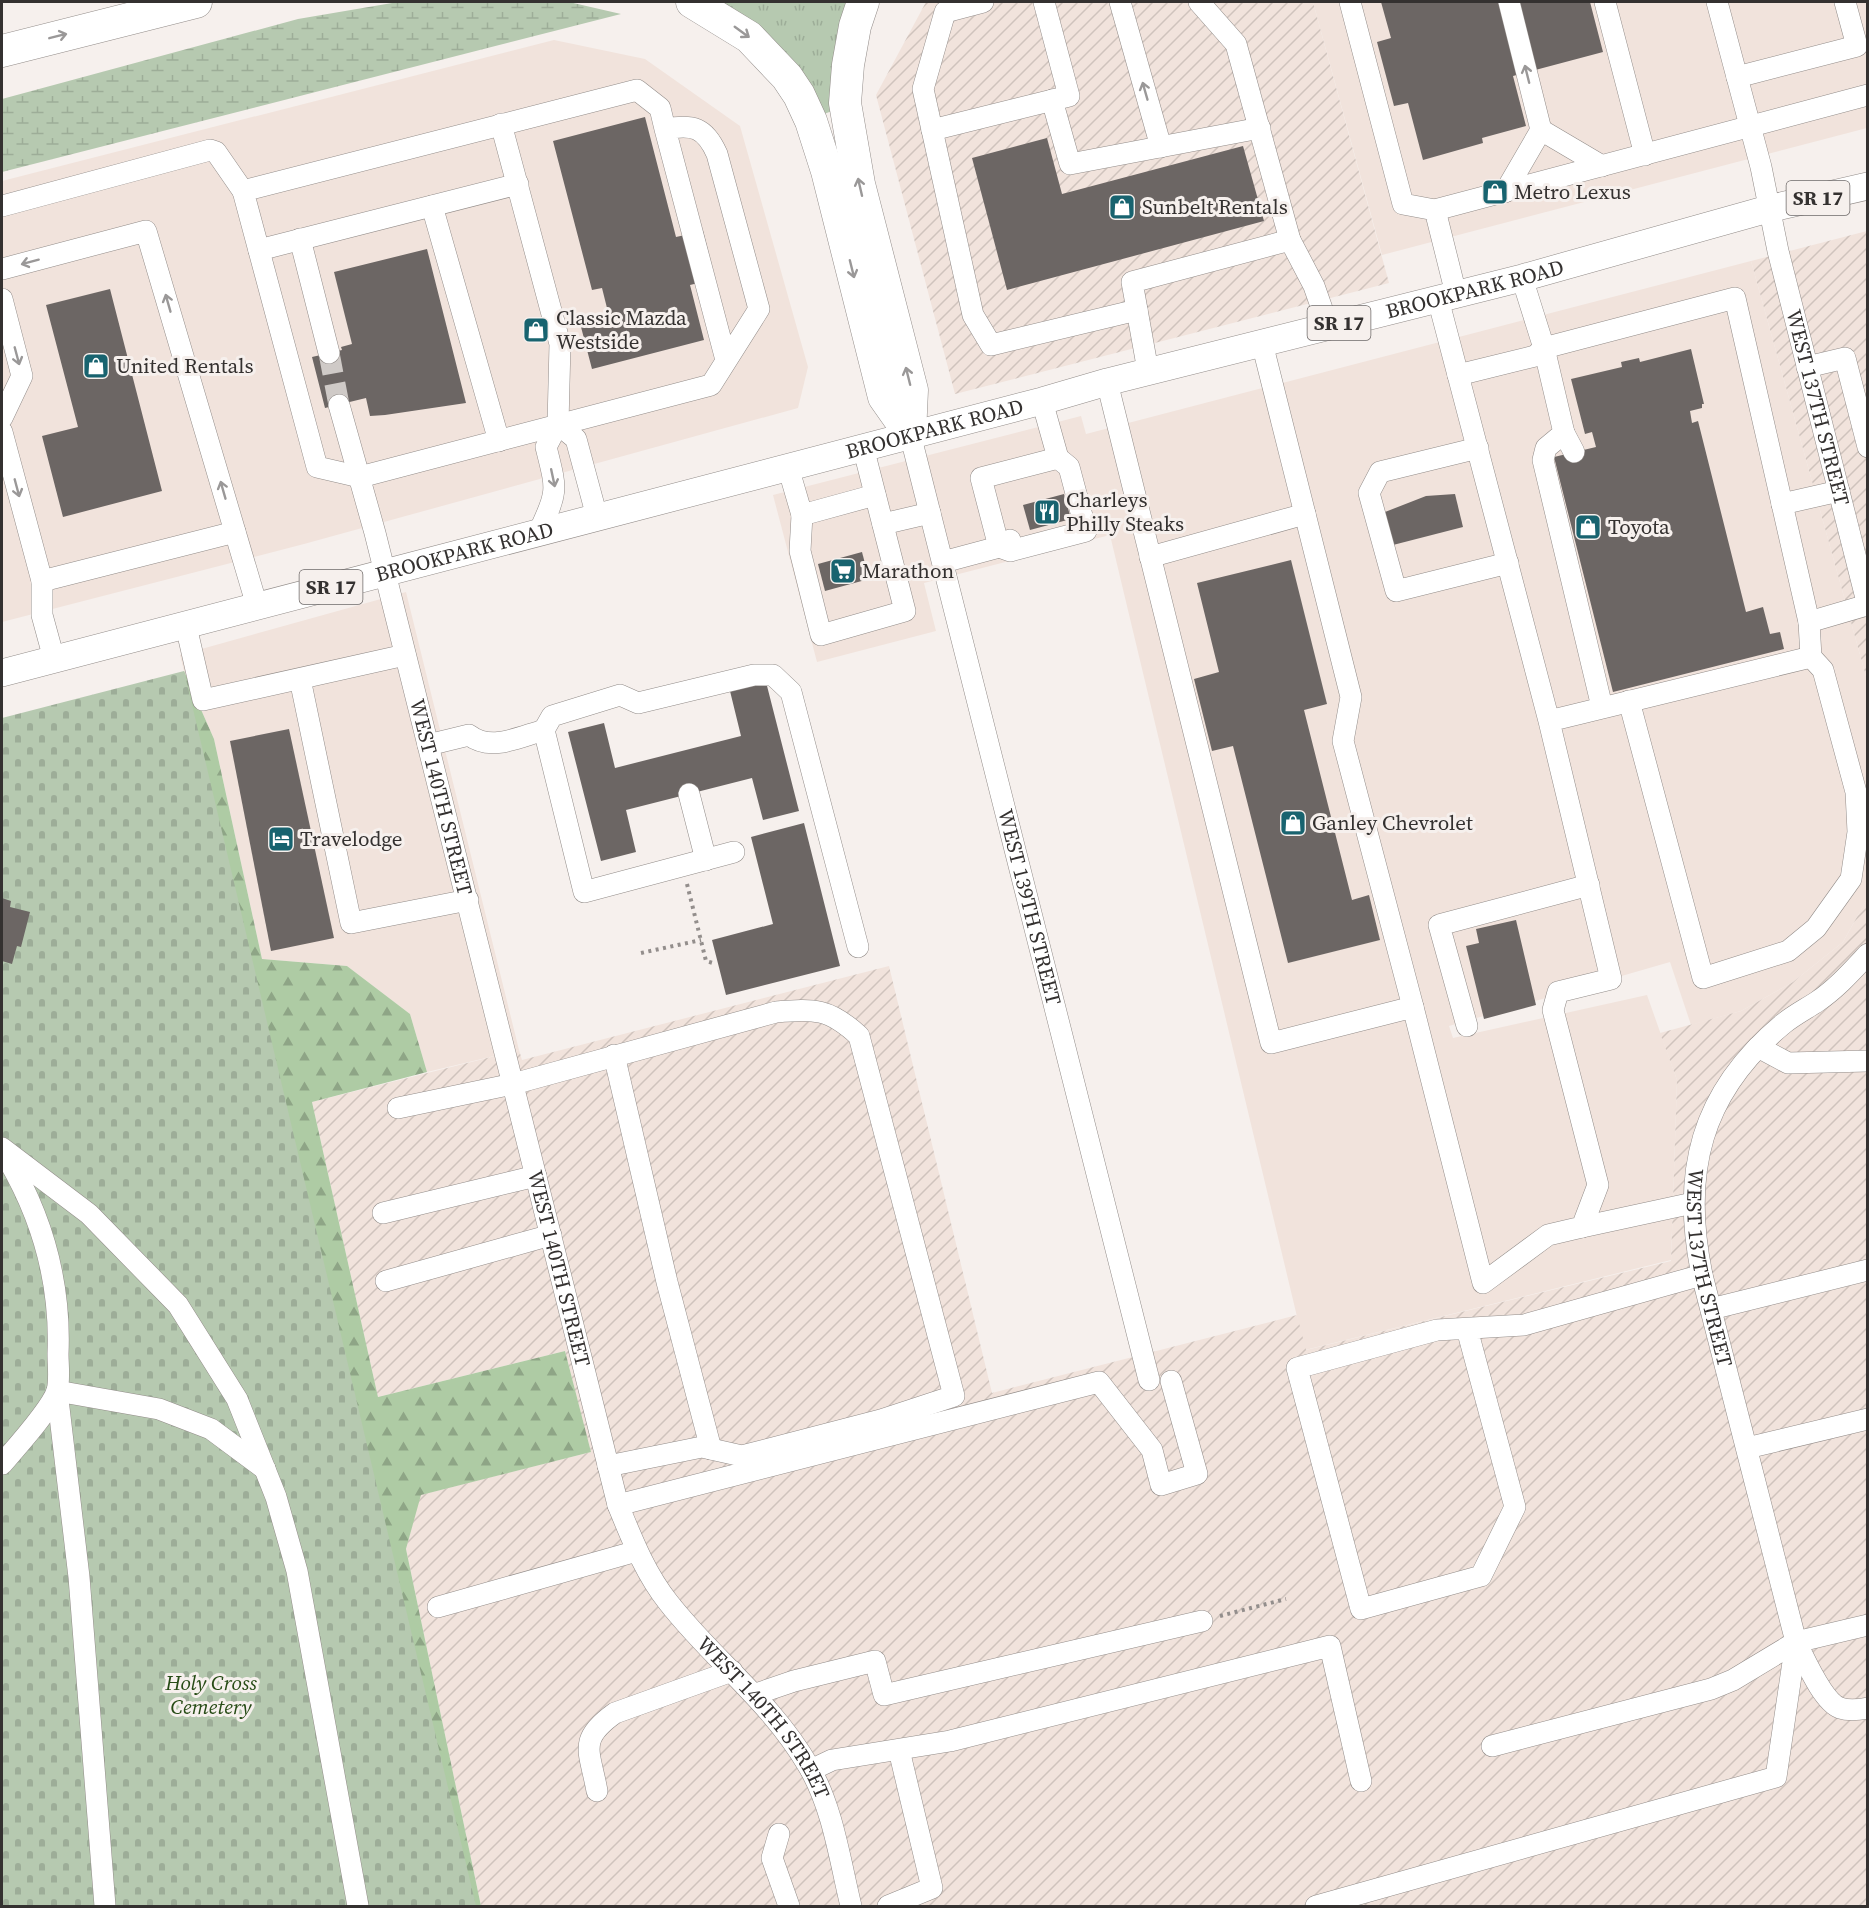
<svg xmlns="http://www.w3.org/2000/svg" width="1869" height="1908" font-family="'Source Serif 4',serif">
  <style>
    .built { fill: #f1e3dc }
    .industrial { fill: url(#industrial-furrows) }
    .grass { fill: url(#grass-tufts) }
    .forest { fill: url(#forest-firs) }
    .wetland { fill: url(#wetland-marsh) }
    .cemetery { fill: url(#cemetery-stones) }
    .building { fill: #6c6664 }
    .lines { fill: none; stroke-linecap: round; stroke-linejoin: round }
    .minor-tunnel { stroke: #cfcac7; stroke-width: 21; stroke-dasharray: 21 10; stroke-linecap: butt }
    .minor-casing { stroke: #928c89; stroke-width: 22 }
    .major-casing { stroke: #928c89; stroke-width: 28 }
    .highway-casing { stroke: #928c89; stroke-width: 33 }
    .path { stroke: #938e8c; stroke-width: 4; stroke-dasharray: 3 4.5; stroke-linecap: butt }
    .minor { stroke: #fff; stroke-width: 21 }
    .major { stroke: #fff; stroke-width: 27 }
    .highway { stroke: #fff; stroke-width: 32 }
    .oneway { stroke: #9a9898 }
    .labels { text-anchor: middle; stroke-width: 6; stroke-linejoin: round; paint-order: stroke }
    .shield { fill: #f6f0ed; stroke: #6e6a69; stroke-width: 1.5 }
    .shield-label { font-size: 20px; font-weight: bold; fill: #343130 }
    .poi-label { font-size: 21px; fill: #343130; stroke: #f6f0ed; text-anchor: start }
    .street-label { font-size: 21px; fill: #343130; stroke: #f6f0ed }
    .park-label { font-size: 21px; font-style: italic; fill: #264b15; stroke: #f6f0ed }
  </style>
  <defs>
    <pattern id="industrial-furrows" width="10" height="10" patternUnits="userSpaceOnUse" patternTransform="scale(1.5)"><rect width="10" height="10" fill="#f1e3dc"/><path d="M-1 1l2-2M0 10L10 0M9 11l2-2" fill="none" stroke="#cfc3bd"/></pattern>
    <pattern id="grass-tufts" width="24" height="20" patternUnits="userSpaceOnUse" patternTransform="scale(1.5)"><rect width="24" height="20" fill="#b6c9b0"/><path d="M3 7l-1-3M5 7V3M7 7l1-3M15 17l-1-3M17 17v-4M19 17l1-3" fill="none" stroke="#9dad98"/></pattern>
    <pattern id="forest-firs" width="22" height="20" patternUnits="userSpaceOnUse" patternTransform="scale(1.5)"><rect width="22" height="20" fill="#aecba4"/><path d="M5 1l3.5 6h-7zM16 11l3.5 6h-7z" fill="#8ea586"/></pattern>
    <pattern id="wetland-marsh" width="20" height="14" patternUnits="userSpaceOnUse" patternTransform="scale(1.5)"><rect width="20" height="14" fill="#b6c9b0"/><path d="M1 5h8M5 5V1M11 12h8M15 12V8" fill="none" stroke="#9dad98"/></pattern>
    <pattern id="cemetery-stones" width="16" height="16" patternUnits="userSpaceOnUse" patternTransform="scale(1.5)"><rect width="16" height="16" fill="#b6c9b0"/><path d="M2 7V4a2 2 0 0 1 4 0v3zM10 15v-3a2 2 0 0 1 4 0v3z" fill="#9dad98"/></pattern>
  </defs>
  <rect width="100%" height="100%" fill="#f6f0ed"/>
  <g class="built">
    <path d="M1313,2H1867V128L1382,255Z"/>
    <path d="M554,40L645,59L740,126L808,367L798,408L304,544L2,622V181Z"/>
    <path d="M1751,261L1867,680V899L1843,942L1793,982L1741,1011L1691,1025L1670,962L1449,1026L1453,1038L1647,995L1677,1080L1671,1260L1305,1350L1110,535L924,583L936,631L817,662L773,495L1081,416L1086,434Z"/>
    <path d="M406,592L519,1050L427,1072L410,1014L347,966L262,959L214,739L184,671L180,655Z"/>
  </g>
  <g class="industrial">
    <path d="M926,2H1313L1389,283L955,394L876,95Z"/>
    <path d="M1867,231V680L1751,261Z"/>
    <path d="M1867,899V1906H481L406,1549L420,1495L591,1452L565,1351L378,1397L312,1102L519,1050L522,1060L889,966L992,1393L1297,1315L1306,1350L1671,1261L1677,1080L1660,1033L1741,1011L1793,982L1843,942Z"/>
  </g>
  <path class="grass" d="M713,2H852L835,110L821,115Z"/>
  <path class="forest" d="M184,671L214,739L262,959L347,966L410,1014L427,1072L312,1102L378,1397L565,1351L591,1452L421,1495L406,1549L481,1906H435L134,741Z"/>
  <path class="wetland" d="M398,2H569L621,14L2,172V99L298,19Z"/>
  <path class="cemetery" d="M184,671L476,1906H2V718Z"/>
  <g class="building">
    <path d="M1381,2H1590L1603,52L1513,76L1526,126L1482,138L1483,143L1423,160L1408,103L1394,106L1377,42L1391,38Z"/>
    <path d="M645,117L676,237L703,231L715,279L690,285L704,340L592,369L581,327L610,320L602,288L592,290L553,141Z"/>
    <path d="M1047,138L1062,194L1243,146L1264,221L1007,290L972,158Z"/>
    <path d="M427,249L466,403L385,415L370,416L366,398L325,408L312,357L342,350L341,347L352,344L334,272Z"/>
    <path d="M110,289L162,491L63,517L42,436L78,427L46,305Z"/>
    <path d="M1691,349L1704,404H1702V408L1690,411L1692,423L1698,421L1746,612L1763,607L1770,634L1780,632L1784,649L1613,692L1554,457L1596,447L1592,432L1585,434L1571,379L1622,367L1621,362L1639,358L1640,362Z"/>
    <path d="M1064,494L1071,519L1030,530L1023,505Z"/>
    <path d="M1455,494L1463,527L1393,545L1385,512L1426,496Z"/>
    <path d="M862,552L869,579L825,591L818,564Z"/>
    <path d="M1291,560L1327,704L1304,710L1352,900L1369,895L1380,940L1288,963L1233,746L1212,751L1194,679L1219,672L1197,583Z"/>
    <path d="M766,682L799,811L763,820L752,778L626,810L636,852L601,861L568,732L604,723L615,768L741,736L730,691Z"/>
    <path d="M289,729L334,938L271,951L230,741Z"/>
    <path d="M804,823L840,966L726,995L712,940L773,924L751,837Z"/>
    <path d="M2,898L11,901L10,907L30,912L21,947L17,946L12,964L2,961Z"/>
    <path d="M1516,920L1536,1005L1484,1019L1466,946L1479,943L1476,929Z"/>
  </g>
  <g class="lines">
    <path class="minor-tunnel" d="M329,353L339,405"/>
    <defs>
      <g id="minor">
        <path d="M983,2L945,12L923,89L973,315L991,345L1137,310"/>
        <path d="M1120,2L1161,147"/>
        <path d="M1199,2L1236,44L1290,240"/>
        <path d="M1350,2L1403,204L1435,210L1456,294"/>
        <path d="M1509,2L1541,130"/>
        <path d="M1605,2L1645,155"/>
        <path id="s1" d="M1717,2L1761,167L1778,251L1868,606"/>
        <path d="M1737,77L1857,46L1845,2"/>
        <path d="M1052,100L1070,164L1260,128"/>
        <path d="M501,124L560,344L558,424L546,447C557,491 558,490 539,532"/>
        <path d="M665,129C693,124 705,127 717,154L759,309L711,385L360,477L317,467L243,191L637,90L660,108L665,129L726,360"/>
        <path d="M932,130L1069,96L1044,2"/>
        <path d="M1505,192L1541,130L1602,166"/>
        <path d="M2,206L210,150L216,152L243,191"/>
        <path d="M432,206L499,441"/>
        <path d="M1435,210L1868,95"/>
        <path d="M300,239L329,353"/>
        <path d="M259,250L518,184"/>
        <path d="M2,269L146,231L257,606"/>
        <path d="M1522,278L1544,348L1564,433L1546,448L1543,460L1602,707"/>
        <path d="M2,299L22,376L2,418"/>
        <path d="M1438,299L1458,375"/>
        <path d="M1262,343L1351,697L1343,741L1413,1007"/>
        <path d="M1807,367L1845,358L1868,447"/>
        <path d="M1148,371L1132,282L1290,240L1314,286L1328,326"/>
        <path d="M1107,382L1271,1043L1413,1007L1483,1283L1548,1235L1582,1227L1598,1185L1553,1010L1558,992L1611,979L1549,721L1811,657L1809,622L1735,298L1544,348L1535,356L1458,375L1549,721"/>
        <path id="s2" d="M339,405L375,533L618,1505C632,1539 645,1573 668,1602C714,1661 770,1700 809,1767C833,1808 840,1861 851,1906"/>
        <path d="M558,424L576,439L597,517"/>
        <path d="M2,432L42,581V615L54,659"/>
        <path d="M1564,433L1574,452"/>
        <path id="s3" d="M910,434L1149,1380"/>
        <path d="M1478,448L1380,472L1369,493L1396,591L1508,563"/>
        <path d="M788,467L802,515L875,495"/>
        <path d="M1782,504L1839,491"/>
        <path d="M802,515L800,551L821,635L905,611L863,447"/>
        <path d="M883,524L930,513"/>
        <path d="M999,547L1010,551L1086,531L1069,467L1058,458L1042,401"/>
        <path d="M999,547L981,478L1058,458"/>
        <path d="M1150,557L1305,514"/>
        <path d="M943,562L999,547L1010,540"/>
        <path d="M42,581L235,532"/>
        <path d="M1809,622L1867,605"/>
        <path d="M186,626L203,700L405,655"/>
        <path d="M300,679L351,923L468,900"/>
        <path d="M1629,701L1703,978L1788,951L1816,928L1851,879L1858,832L1856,792L1823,670L1811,657"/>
        <path d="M428,745L469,735C491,752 519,737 544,730"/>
        <path d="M689,794L706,860"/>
        <path d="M734,852L584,892L544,730L552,716L620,695L638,703L754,675H773L791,692L858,947"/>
        <path id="s4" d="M1868,954C1852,971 1837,988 1818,1001C1806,1009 1794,1015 1783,1024C1700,1093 1681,1173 1702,1275L1796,1642C1805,1659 1822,1701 1840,1708C1849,1711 1858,1710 1868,1708"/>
        <path d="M1467,1026L1439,925L1589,885"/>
        <path d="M1758,1047L1788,1063L1868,1061"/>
        <path d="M614,1055L667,1282L711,1449"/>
        <path d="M398,1108L513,1084L776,1012C815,1009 829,1008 859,1036L954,1396L881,1420L742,1456L702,1447L608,1466"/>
        <path d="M2,1148L89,1214L178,1305L237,1399L276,1497L297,1571L358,1906"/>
        <path d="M383,1213L536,1176"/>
        <path d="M1582,1227L1693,1203"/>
        <path d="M386,1281L551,1235"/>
        <path d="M1711,1309L1868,1270"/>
        <path d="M1467,1329L1515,1507L1481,1576L1361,1609L1297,1368L1437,1330L1524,1325L1702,1275"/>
        <path d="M1747,1448L1868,1419"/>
        <path d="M2,1464C15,1449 51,1409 57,1391C60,1380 58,1365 58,1354C61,1282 43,1218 6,1156"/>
        <path d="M618,1505L1099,1382L1152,1450L1161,1485L1197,1474L1171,1381"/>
        <path d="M438,1607L637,1551"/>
        <path d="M756,1694L794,1681L875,1661L884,1695L1202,1621"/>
        <path d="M1492,1746L1711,1689L1733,1680L1796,1642L1868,1625"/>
        <path d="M811,1770L832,1760L950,1741L1330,1646L1361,1781"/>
        <path d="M597,1791C590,1751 577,1740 615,1713L732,1671"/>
        <path d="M779,1834L772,1858L789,1906"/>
        <path d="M105,1906L79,1577L57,1391L159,1409L211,1429L265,1469"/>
        <path d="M888,1906L932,1888L899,1750"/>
        <path d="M1316,1906L1776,1777L1796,1642"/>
      </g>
      <g id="major">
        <path id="s5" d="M2,673L1042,401L1107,382L1522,278L1768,209L1868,186"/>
      </g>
      <g id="highway">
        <path d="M692,2L749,37L787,77L799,95L811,121L827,171L884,397L910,434"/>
        <path d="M863,2L855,26L848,65L845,103L859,184L912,390L910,434"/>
        <path d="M2,51L196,2"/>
      </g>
    </defs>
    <use href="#minor" class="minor-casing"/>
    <use href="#major" class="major-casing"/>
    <use href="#highway" class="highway-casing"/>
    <g class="path">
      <path d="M687,884L706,961L716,964"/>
      <path d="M641,953L701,940"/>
      <path d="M1220,1616L1286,1599"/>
    </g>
    <use href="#minor" class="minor"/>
    <use href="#major" class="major"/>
    <use href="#highway" class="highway"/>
  </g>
  <defs><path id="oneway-shaft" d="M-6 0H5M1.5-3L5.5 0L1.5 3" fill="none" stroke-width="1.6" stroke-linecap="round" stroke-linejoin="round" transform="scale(1.5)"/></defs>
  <g class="oneway">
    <use href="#oneway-shaft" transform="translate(742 32) rotate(36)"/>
    <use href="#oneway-shaft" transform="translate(58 36) rotate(-14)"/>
    <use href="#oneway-shaft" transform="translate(1527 74) rotate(-104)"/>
    <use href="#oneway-shaft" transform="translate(1145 91) rotate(-106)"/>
    <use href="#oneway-shaft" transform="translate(860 187) rotate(-103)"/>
    <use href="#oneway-shaft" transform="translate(30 262) rotate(165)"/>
    <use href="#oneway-shaft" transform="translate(852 269) rotate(76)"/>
    <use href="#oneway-shaft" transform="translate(168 303) rotate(-106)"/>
    <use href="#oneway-shaft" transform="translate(17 356) rotate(75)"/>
    <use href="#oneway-shaft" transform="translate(908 376) rotate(-104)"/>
    <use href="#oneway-shaft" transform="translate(553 478) rotate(78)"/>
    <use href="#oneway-shaft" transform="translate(17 488) rotate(75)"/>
    <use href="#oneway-shaft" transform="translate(223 490) rotate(-106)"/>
  </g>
  <defs>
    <symbol id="shop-square" viewBox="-11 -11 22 22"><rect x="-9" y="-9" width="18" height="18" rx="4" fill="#18636f" stroke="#f6f0ed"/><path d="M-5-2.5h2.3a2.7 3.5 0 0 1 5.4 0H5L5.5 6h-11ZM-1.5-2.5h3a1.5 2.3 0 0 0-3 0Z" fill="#fff"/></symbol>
    <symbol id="restaurant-square" viewBox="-11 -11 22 22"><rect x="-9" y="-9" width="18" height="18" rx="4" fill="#18636f" stroke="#f6f0ed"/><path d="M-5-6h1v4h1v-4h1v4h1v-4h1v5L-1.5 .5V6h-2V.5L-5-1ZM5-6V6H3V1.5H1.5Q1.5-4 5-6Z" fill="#fff"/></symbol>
    <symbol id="supermarket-square" viewBox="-11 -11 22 22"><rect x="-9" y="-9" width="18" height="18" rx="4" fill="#18636f" stroke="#f6f0ed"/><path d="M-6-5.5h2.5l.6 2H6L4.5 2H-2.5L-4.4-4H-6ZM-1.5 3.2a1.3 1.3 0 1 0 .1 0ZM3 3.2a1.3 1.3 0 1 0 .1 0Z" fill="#fff"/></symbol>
    <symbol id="hotel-square" viewBox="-11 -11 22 22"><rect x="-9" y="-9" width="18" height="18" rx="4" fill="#18636f" stroke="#f6f0ed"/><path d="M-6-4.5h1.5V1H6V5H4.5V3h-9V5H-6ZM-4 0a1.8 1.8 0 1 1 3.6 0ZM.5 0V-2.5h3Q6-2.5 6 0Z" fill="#fff"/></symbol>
  </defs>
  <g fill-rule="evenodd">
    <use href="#shop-square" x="1480" y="177" width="30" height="30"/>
    <use href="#shop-square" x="1107" y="192" width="30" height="30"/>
    <use href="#shop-square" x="521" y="315" width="30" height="30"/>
    <use href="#shop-square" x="81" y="351" width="30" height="30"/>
    <use href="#restaurant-square" x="1032" y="497" width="30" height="30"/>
    <use href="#shop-square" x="1573" y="512" width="30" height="30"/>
    <use href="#supermarket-square" x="828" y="556" width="30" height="30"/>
    <use href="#shop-square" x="1278" y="808" width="30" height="30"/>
    <use href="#hotel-square" x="266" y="824" width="30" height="30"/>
  </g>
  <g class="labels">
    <g class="shield">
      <rect x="1786.5" y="181" width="63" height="34" rx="4.5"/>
      <rect x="1307.5" y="306" width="63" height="34" rx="4.5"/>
      <rect x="299.5" y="570" width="63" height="34" rx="4.5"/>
    </g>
    <g class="shield-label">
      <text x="1818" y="205">SR 17</text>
      <text x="1339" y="330">SR 17</text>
      <text x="331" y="594">SR 17</text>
    </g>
    <g class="poi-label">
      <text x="1514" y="199">Metro Lexus</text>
      <text x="1142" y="214">Sunbelt Rentals</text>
      <text x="556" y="325">Classic Mazda<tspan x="556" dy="24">Westside</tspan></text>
      <text x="116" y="373">United Rentals</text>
      <text x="1066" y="507">Charleys<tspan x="1066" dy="24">Philly Steaks</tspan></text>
      <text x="1608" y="534">Toyota</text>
      <text x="862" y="578">Marathon</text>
      <text x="1312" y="830">Ganley Chevrolet</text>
      <text x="300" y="846">Travelodge</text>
    </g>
    <g class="street-label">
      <text dy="7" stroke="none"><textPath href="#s5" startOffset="1522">BROOKPARK ROAD</textPath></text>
      <text dy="7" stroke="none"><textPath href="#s1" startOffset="418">WEST 137TH STREET</textPath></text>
      <text dy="7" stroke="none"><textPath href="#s5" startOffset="964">BROOKPARK ROAD</textPath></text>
      <text dy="7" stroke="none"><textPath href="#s5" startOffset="478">BROOKPARK ROAD</textPath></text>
      <text dy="7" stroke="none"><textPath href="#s2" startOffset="405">WEST 140TH STREET</textPath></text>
      <text dy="7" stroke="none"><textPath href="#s3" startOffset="488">WEST 139TH STREET</textPath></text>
      <text dy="7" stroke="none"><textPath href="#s2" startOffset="891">WEST 140TH STREET</textPath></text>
      <text dy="7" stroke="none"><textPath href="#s4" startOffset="384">WEST 137TH STREET</textPath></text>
      <text dy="7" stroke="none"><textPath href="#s2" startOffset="1395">WEST 140TH STREET</textPath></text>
    </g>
    <g class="park-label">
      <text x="211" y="1690">Holy Cross<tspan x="211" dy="24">Cemetery</tspan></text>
    </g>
  </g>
  <rect width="1869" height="1908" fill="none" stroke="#343130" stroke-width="6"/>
</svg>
